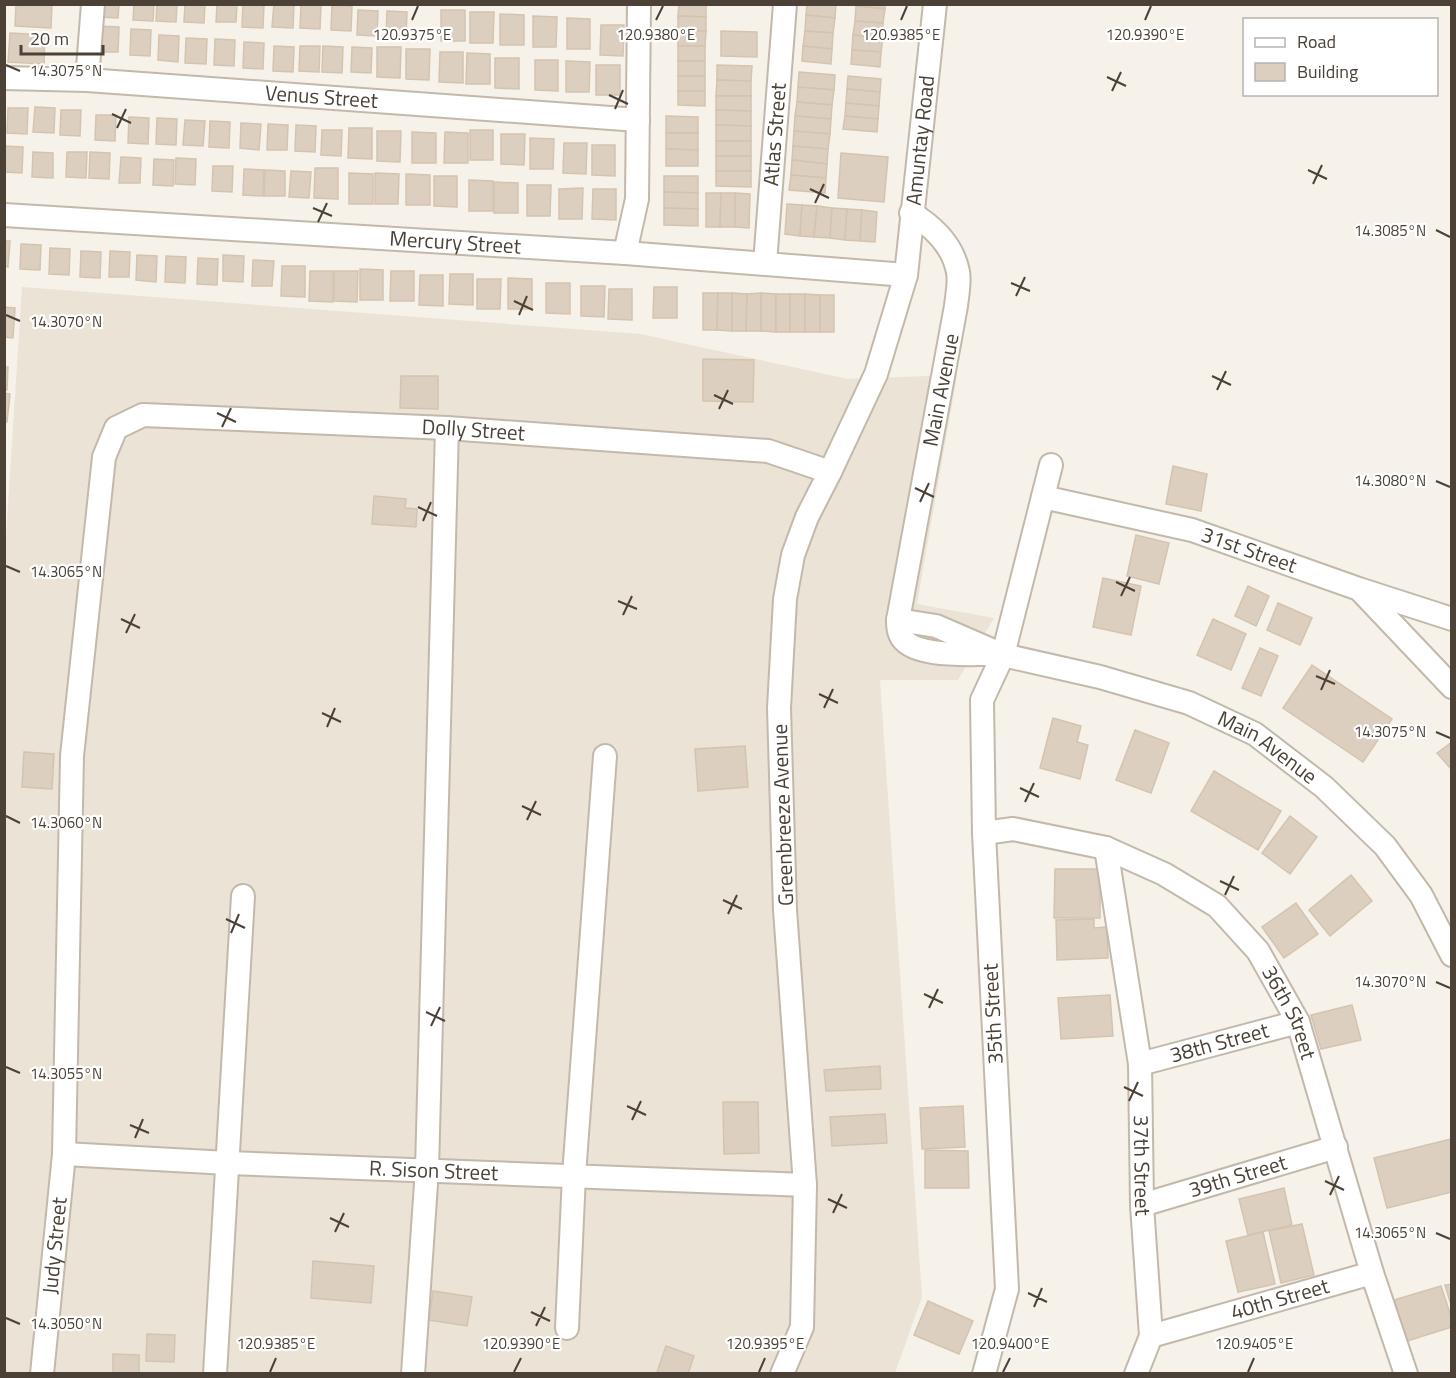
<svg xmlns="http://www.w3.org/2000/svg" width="1456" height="1378" font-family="'Titillium Web',sans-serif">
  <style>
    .residential { fill: #eae3d6 }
    .building { fill: #dccfc0; stroke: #d4c4af; stroke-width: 1.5 }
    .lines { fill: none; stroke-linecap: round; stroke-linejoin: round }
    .street-casing { stroke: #c3b9aa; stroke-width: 26 }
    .street { stroke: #fff; stroke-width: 22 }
    .ticks { fill: none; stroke: #4b4136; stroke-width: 2 }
    .labels { text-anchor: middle; stroke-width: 4.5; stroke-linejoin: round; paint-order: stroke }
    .street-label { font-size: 21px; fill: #4b4136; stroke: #fff }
    .ticks-label { font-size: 15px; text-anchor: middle; fill: #4b4136; stroke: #fff; stroke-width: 4.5; stroke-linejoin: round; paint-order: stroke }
  </style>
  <rect width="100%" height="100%" fill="#f6f1e9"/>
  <path class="residential" d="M22,287L640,334L848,379L957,375L917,604L994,618L958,680H880L922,1297L895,1373L5,1374L4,568Z"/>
  <g class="building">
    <path d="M16,4H52L51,28L15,26Z"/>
    <path d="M98,4H119L118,18L98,17Z"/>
    <path d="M134,4H154L153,21L133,20Z"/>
    <path d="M157,4H177L176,22L156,21Z"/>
    <path d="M185,4H205L204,23L184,22Z"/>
    <path d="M217,4H237L236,22H216Z"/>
    <path d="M243,4H264L263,28L242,27Z"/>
    <path d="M274,4H294L293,28L272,27Z"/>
    <path d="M301,4H321L320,29L300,28Z"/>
    <path d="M679,4H706V17L678,16Z"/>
    <path d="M807,4H836L835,18L806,15Z"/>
    <path d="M856,4H885V9L856,6Z"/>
    <path d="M332,5L352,6L351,31L331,30Z"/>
    <path d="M856,6L885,9L883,23L855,21Z"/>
    <path d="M358,10L378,11L377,36L357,35Z"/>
    <rect x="441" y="10" width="24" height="31"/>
    <path d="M387,11L407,12L406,37H386Z"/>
    <path d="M470,12H494L493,43H470Z"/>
    <path d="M500,14L524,15V45H500Z"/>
    <path d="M806,15L835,18L833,33L805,31Z"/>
    <path d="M533,16L557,17L556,47H533Z"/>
    <path d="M678,16L706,17V31H678Z"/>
    <path d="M567,18L590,19V49H567Z"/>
    <path d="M855,21L883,23V38L853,35Z"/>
    <path d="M601,25H624L623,56L600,55Z"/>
    <path d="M98,26L119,27L118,52H98Z"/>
    <path d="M131,29L151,30L150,56L130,55Z"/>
    <path d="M678,31H706L705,46H678Z"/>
    <path d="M721,31L757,32V57L721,56Z"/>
    <path d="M805,31L833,33L832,49L803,46Z"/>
    <path d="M10,33L45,35L44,64L8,62Z"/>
    <path d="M159,35L179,36L178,62L158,60Z"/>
    <path d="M853,35L883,38L881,52L852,50Z"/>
    <path d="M186,38L207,39L206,64L185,63Z"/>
    <path d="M215,39L235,40L234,66L214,65Z"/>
    <path d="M244,42L264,43L263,69L243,68Z"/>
    <path d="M274,46L294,47L293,72L273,71Z"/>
    <path d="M300,46H320L319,72L299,71Z"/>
    <path d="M323,46L343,47L342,73L322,72Z"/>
    <rect x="678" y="46" width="27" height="15"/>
    <path d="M803,46L832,49L831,64L802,61Z"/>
    <path d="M352,47L372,48L371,73L351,72Z"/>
    <path d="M377,47H401L400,78L377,77Z"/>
    <path d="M406,49H430L429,80L406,79Z"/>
    <path d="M852,50L881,52L880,67L851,64Z"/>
    <path d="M440,52H463V83L439,82Z"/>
    <path d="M467,53L490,54V84H466Z"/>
    <path d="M495,58H519V89L495,88Z"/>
    <path d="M535,60H558V91L535,90Z"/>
    <path d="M566,61L590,62L589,92H566Z"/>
    <rect x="678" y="61" width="27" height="15"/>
    <rect x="596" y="65" width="24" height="30"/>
    <path d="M717,65L752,66L751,81L717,80Z"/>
    <path d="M799,72L835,75L834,90L798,87Z"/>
    <rect x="678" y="76" width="27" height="15"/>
    <path d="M848,76L881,79L880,92L847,89Z"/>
    <path d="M717,80L751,81V96H716Z"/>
    <path d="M798,87L834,90L832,105L797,102Z"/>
    <path d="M847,89L880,92L879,106L846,103Z"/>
    <path d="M678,91H705V106L678,105Z"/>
    <path d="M716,96H751V111L716,110Z"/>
    <path d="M797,102L832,105L831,119L795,116Z"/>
    <path d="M846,103L879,106L878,119L845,116Z"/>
    <path d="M35,107L55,108L54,133L33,132Z"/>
    <path d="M8,108H28L27,134L7,133Z"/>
    <path d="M61,110H81L80,136L60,135Z"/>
    <path d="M716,110L751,111V126L716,125Z"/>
    <path d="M96,115H116L115,141L95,140Z"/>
    <path d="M666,116L698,117V133H666Z"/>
    <path d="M795,116L831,119L830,134L794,131Z"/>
    <path d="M845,116L878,119L877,132L843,129Z"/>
    <path d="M129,117L149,118L148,144L128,143Z"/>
    <path d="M157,118L177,119L176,145L156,144Z"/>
    <path d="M185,120L205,121L203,146L183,145Z"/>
    <path d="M210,121L230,122L229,148L209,147Z"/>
    <path d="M241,123L261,124L259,150L240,148Z"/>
    <path d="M268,124L288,125L287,150H267Z"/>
    <path d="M296,125L316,126L315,152L295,151Z"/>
    <path d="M716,125L751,126V141H716Z"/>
    <path d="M349,128H372V159L348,158Z"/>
    <path d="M322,130H342L341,156L321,155Z"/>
    <rect x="470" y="130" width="23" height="30"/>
    <path d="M377,131H401L400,162L377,161Z"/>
    <path d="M794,131L830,134L828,149L793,146Z"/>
    <path d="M412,132L436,133V163H412Z"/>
    <path d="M445,132L468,133V163H444Z"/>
    <path d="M666,133H698V150L666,149Z"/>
    <path d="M501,134H525L524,165L501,164Z"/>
    <path d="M530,138L554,139L553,169H530Z"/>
    <rect x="716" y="141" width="35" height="15"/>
    <path d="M564,143H587L586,174L563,173Z"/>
    <path d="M592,145H615V176L592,175Z"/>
    <path d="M4,146L23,147L22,173L4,172Z"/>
    <path d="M793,146L828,149L827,164L792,160Z"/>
    <path d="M666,149L698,150V166H666Z"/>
    <path d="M33,152L53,153V178L32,177Z"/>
    <path d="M67,152H87L86,178L66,177Z"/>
    <path d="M90,152L110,153L109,179L89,178Z"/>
    <path d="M841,153L888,157L884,202L838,198Z"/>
    <rect x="716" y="156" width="35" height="15"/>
    <path d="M121,157L141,158L140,183H119Z"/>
    <path d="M176,158L196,159L195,185L175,184Z"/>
    <path d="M154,159L174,160L173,186L153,185Z"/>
    <path d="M792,160L827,164L826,178L791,175Z"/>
    <path d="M213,166H233L232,192L212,191Z"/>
    <path d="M315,168H338V199L314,198Z"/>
    <path d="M244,169L264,170L263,196L243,195Z"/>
    <path d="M265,170L285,171V196H264Z"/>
    <path d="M291,171L311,172L309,198L289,197Z"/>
    <path d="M716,171H751V187L716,186Z"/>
    <path d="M349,173L373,174V204H349Z"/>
    <path d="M375,173L399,174L398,204H375Z"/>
    <path d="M406,174L430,175V205H406Z"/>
    <path d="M791,175L826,178L825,193L789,190Z"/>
    <path d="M434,176H457V207L434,206Z"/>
    <path d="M664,176H698V193L664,192Z"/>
    <path d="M469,180L493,181V211H469Z"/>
    <path d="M494,182L518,183V213H494Z"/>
    <path d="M527,185H551L550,216H527Z"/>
    <path d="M583,188L582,219H559V189Z"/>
    <path d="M593,189H616V220L592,219Z"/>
    <path d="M664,192L698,193V209L664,208Z"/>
    <path d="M706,193H721L720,227H706Z"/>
    <path d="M721,193H735V227H720Z"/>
    <path d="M735,193L750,194L749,228L735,227Z"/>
    <path d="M787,204L802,205L800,236L785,234Z"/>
    <path d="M802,205L817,206L814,237L800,236Z"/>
    <path d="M817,206L832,208L830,238L814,237Z"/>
    <path d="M664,208L698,209V226L664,225Z"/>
    <path d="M832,208L847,209L845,240L830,238Z"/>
    <path d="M847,209L862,210L860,241L845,240Z"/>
    <path d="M862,210L877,212L875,242L860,241Z"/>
    <path d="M4,241H10L8,267L4,266Z"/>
    <path d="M21,244L41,245L40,270L20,269Z"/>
    <path d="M50,248L70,249L69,275L49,274Z"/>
    <path d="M81,251L101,252L100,278L80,277Z"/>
    <path d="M110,251L130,252L129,277H109Z"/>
    <path d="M137,255L157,256L156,282L136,280Z"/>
    <path d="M223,255L244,256L243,282L223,281Z"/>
    <path d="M166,256L186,257L185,283L165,282Z"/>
    <path d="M198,258L218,259L217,285L197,284Z"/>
    <path d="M253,260L274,261L272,286H252Z"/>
    <path d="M282,266H305V297L281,296Z"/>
    <path d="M360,269L383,270V300H360Z"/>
    <path d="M310,271H333V302L309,301Z"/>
    <path d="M334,271H358L357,302L334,301Z"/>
    <path d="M391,271H414V301H390Z"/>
    <path d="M450,274H473V305L449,304Z"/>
    <path d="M420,275H443V306L419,305Z"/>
    <path d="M508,278L532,279V309H508Z"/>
    <path d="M477,279H501L500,309H477Z"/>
    <path d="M546,283H570V314L546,313Z"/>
    <path d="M581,286H605L604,317L581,316Z"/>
    <path d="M654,287H677V318H653Z"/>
    <path d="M609,289H632V320L608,319Z"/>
    <path d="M703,293H718L717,330H703Z"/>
    <path d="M718,293H732V331L717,330Z"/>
    <path d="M732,293L747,294L746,331H732Z"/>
    <path d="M761,293V331H746L747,294Z"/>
    <path d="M761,293L776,294V332L761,331Z"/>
    <rect x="776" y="294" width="14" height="38"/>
    <rect x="790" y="294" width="15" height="38"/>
    <path d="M805,294L820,295V332H805Z"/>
    <rect x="820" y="295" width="14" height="37"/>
    <path d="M4,307L15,308L13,338L4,337Z"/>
    <path d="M703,359L754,360L753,402L703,401Z"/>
    <path d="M4,367H8L7,390H4Z"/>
    <path d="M401,376H438V409L400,408Z"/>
    <path d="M4,393L10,394L7,422H4Z"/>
    <path d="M1173,466L1207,474L1201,511L1166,504Z"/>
    <path d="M374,496L406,499L405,508L417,509L416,527L372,524Z"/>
    <path d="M1136,535L1169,543L1159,584L1127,576Z"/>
    <path d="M1103,578L1141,586L1131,635L1093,627Z"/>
    <path d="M1248,586L1269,596L1256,626L1235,616Z"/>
    <path d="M1278,603L1312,618L1300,645L1267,630Z"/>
    <path d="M1213,619L1246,634L1231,670L1197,655Z"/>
    <path d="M926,633L942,636L941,645L925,642Z"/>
    <path d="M1260,648L1278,656L1261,696L1242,688Z"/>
    <path d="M1312,665L1392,719L1363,762L1283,708Z"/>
    <path d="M1053,718L1081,726L1077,742L1088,745L1080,779L1040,768Z"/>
    <path d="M1135,730L1169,743L1151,793L1116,780Z"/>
    <path d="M1452,742V770L1437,753Z"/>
    <path d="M745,746L748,787L698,791L695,749Z"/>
    <path d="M24,752L54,754L52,789L22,787Z"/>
    <path d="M1214,771L1281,811L1258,850L1191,811Z"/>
    <path d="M1290,816L1317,837L1290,874L1262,853Z"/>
    <path d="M1055,869H1100V918H1054Z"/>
    <path d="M1351,875L1372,901L1330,936L1309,910Z"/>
    <path d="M1296,903L1318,934L1284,958L1262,927Z"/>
    <path d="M1094,919V928L1107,927L1108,958L1057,960L1056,920Z"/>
    <path d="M1110,995L1113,1036L1061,1039L1058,998Z"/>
    <path d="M1352,1005L1361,1040L1321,1049L1311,1015Z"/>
    <path d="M880,1066L881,1089L826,1091L824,1070Z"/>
    <path d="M723,1102H758L759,1153L724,1154Z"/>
    <path d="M963,1106L965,1147L922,1149L920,1108Z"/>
    <path d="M885,1114L887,1143L832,1146L830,1117Z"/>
    <path d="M1451,1139L1452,1192L1387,1208L1374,1158Z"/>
    <path d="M925,1150L968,1151L969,1188H925Z"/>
    <path d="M1284,1188L1292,1225L1248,1235L1239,1199Z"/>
    <path d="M1302,1224L1314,1275L1281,1283L1269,1231Z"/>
    <path d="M1263,1232L1275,1284L1238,1292L1226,1241Z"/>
    <path d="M313,1261L374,1266L371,1303L311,1298Z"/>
    <path d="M1452,1284V1308L1445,1285Z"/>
    <path d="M1441,1286L1452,1319V1327L1407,1341L1394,1300Z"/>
    <path d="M433,1291L472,1297L467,1326L429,1320Z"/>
    <path d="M928,1301L973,1321L959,1354L914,1335Z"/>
    <path d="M147,1334L175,1335L174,1362L146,1361Z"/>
    <path d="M666,1346L694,1356L688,1374L657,1372Z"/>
    <path d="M113,1354L139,1355V1374H113Z"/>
  </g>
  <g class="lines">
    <defs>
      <g id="street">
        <path id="s1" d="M4,78L87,80L638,120"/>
        <path d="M87,80L93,4"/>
        <path d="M911,213C934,227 953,245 958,272C960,282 957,296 956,306L898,620C898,624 898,630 900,634C909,658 967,654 989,654"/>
        <path id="s2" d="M4,215L625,253L906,275"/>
        <path d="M625,253L637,199L639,4"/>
        <path id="s3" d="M765,263L785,4"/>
        <path id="s4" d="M1043,497L1192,530L1359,589L1452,619"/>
        <path d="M1360,590L1452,687"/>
        <path id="s5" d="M898,620L936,626L1003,655L1100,677L1189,703L1255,734L1324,787L1385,846L1421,895L1452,955"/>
        <path id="s6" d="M984,833L1013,829L1106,848L1164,874L1217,906L1258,951L1298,1022L1372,1273L1406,1374"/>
        <path id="s7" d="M1106,848L1140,1064L1142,1205L1151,1336L1136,1374"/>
        <path id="s8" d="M1140,1064L1298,1022"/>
        <path id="s9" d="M64,1154L228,1163L805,1185"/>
        <path id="s10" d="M1142,1205L1336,1147"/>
        <path d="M567,1328L574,1175L605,756"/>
        <path id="s11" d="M1151,1336L1372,1273"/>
        <path id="s12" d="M42,1374L64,1154L72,756L104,457L116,428L143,415L447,428L768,451L830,472"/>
        <path d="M215,1374L243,896"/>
        <path d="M413,1374L427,1169L447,428"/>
        <path id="s13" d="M782,1374L802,1327L805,1185L785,910L779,708L785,599L793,555L807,517L830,472L876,374L906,275L935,4"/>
        <path d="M984,1374L1007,1289L984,833L982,700L1003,655L1051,465"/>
      </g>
    </defs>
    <use href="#street" class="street-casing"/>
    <use href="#street" class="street"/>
  </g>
  <path class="ticks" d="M412,20L418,6M656,20L663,6M901,20L907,6M1145,20L1151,6M6,65L20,71M1107,77L1126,86M1112,91L1121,72M609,95L628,104M615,109L623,90M112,114L131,123M117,128L126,109M1308,170L1327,179M1313,184L1322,165M810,189L829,198M815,203L824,184M313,208L332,216M318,222L327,203M1436,230L1450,237M1011,283L1030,291M1016,296L1025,277M514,301L533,310M6,315L20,321M519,315L527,296M1212,376L1231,385M1217,390L1226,371M714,395L733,404M719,409L728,390M217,413L236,422M222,427L231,408M1436,481L1450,487M915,488L934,497M920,502L929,483M418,507L437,516M423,521L431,502M6,566L20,572M1116,582L1135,591M1121,596L1130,577M618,601L637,609M623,615L632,596M121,619L140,628M126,633L135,614M1316,676L1335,684M1321,690L1330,670M819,694L838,703M824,708L833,689M322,713L341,722M327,727L335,708M1436,732L1450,738M1020,788L1039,797M1025,802L1034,783M522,806L541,815M6,816L20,823M527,820L536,801M1220,881L1239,890M1225,895L1234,876M723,900L742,909M728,914L737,895M226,919L245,928M231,933L239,914M1436,982L1450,988M924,994L943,1003M929,1008L938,989M426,1012L445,1021M431,1026L440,1007M6,1067L20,1073M1124,1087L1143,1096M1129,1101L1138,1082M627,1106L646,1115M632,1120L641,1101M130,1125L149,1133M135,1138L143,1119M1325,1181L1344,1190M1330,1195L1339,1176M828,1199L847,1208M833,1213L842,1194M330,1218L349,1227M335,1232L344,1213M1436,1233L1450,1239M1028,1293L1047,1302M1034,1307L1042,1288M531,1312L550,1321M6,1318L20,1324M536,1326L545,1307M270,1372L276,1358M514,1372L521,1358M759,1372L765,1358M1003,1372L1010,1358M1248,1372L1254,1358"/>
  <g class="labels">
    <g class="street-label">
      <text dy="7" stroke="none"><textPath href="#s1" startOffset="318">Venus Street</textPath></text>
      <text dy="7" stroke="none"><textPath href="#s3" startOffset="129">Atlas Street</textPath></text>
      <text dy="7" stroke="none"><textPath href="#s13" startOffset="1263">Amuntay Road</textPath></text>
      <text dy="7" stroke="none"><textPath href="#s2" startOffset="452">Mercury Street</textPath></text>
      <text transform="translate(941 390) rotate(-79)" y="7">Main Avenue</text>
      <text dy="7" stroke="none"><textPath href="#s12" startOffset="1312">Dolly Street</textPath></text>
      <text dy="7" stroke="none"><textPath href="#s4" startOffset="213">31st Street</textPath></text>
      <text dy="7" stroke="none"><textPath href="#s5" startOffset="394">Main Avenue</textPath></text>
      <text transform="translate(783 815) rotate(-92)" y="7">Greenbreeze Avenue</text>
      <text transform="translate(993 1014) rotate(-93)" y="7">35th Street</text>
      <text dy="7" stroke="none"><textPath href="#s6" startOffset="380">36th Street</textPath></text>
      <text dy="7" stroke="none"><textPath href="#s8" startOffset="82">38th Street</textPath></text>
      <text dy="7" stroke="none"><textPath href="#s7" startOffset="320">37th Street</textPath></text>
      <text dy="7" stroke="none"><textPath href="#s9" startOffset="370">R. Sison Street</textPath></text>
      <text dy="7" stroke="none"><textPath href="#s10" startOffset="100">39th Street</textPath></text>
      <text dy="7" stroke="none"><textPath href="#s12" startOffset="129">Judy Street</textPath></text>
      <text dy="7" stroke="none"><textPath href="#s11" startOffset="134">40th Street</textPath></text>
    </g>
  </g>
  <g class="ticks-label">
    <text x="412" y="40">120.9375°E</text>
    <text x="656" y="40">120.9380°E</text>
    <text x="901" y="40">120.9385°E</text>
    <text x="1145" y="40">120.9390°E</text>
    <text x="66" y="76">14.3075°N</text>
    <text x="1390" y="236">14.3085°N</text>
    <text x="66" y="327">14.3070°N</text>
    <text x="1390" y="486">14.3080°N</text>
    <text x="66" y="577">14.3065°N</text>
    <text x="1390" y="737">14.3075°N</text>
    <text x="66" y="828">14.3060°N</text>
    <text x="1390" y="987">14.3070°N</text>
    <text x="66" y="1079">14.3055°N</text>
    <text x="1390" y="1238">14.3065°N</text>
    <text x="66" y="1329">14.3050°N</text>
    <text x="276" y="1349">120.9385°E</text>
    <text x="521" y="1349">120.9390°E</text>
    <text x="765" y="1349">120.9395°E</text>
    <text x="1010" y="1349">120.9400°E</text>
    <text x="1254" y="1349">120.9405°E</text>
  </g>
  <rect width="1456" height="1378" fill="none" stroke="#4b4136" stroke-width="12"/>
  <rect x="1243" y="18" width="195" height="78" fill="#ffffff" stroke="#b7b3af" stroke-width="1.5"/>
  <rect x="1255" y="38" width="30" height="9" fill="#ffffff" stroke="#b7b3af" stroke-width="1.5"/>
  <text x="1297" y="48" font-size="18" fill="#4b4136">Road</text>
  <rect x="1255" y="63" width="30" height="18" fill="#dccfc0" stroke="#b7b3af" stroke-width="1.5"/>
  <text x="1297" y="78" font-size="18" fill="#4b4136">Building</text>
  <path d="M21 45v9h82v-9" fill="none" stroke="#4b4136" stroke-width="3"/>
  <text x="30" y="45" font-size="18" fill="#4b4136" stroke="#ffffff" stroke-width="4.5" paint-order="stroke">20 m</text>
</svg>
